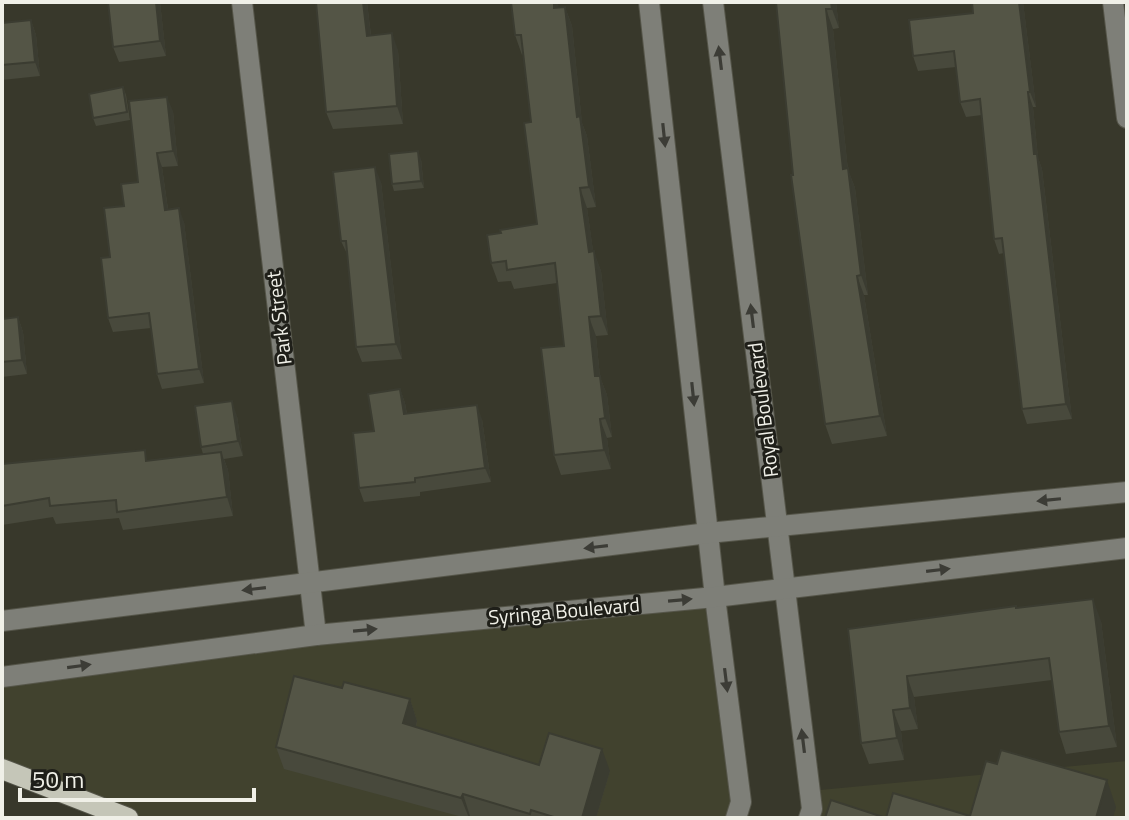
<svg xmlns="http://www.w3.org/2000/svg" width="1129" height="820" font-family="'Titillium Web',sans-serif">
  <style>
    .built { fill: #41422e }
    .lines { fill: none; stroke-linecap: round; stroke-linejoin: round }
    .minor-casing { stroke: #555549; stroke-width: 22 }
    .major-casing { stroke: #555549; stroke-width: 22 }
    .minor { stroke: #7e7f78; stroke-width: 20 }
    .major { stroke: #c5c6b8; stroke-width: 20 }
    .wall { fill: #48493c }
    .shaded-wall { fill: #3b3c31 }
    .building { fill: #545546; stroke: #3b3c31; stroke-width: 2 }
    .oneway { fill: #3c3c36 }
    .labels { text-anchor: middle; stroke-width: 6; stroke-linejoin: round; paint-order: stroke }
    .street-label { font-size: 20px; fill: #f0f0e8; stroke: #1f1f19 }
  </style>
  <rect width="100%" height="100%" fill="#38382b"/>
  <g class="built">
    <path d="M715,597L736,818H128L2,769V677Z"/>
    <path d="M1127,761V818H809L810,791Z"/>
  </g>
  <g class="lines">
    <defs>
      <g id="minor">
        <path d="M242,2L316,635"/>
        <path d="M649,2L715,597L741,802L736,818"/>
        <path d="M713,2L812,809L809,818"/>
        <path d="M1113,2L1127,118"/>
        <path d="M2,621L708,533L1127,492"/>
        <path d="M2,677L316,635L715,597L1127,548"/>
      </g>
      <path id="major" d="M2,769L128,818"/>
    </defs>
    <use href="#minor" class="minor-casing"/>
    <use href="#major" class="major-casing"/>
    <use href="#minor" class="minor"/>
    <use href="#major" class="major"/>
  </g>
  <g class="wall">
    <path d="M108,2H160L166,56L119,62L113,47Z"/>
    <path d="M316,2H367L371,35L398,50L403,124L333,129L326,112Z"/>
    <path d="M776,2H836L839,28L833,29L848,170L855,188L868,295H864L887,436L832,444L825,424L793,175Z"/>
    <path d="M972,2H1023L1036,107H1033L1038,158L1042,169L1072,419L1027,424L1022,409L1004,253L999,254L994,239L982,115L966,117L960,102L956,67L918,71L913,56L973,13Z"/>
    <path d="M565,7L572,26L582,123L587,136L596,207L587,208L593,251L601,271L608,335L596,336L600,377L607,395L612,437L607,438L611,469L561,475L554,455L564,346L557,283L514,289L511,281L498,282L491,263L501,233L537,224L531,122L523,54L522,55L515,35L559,8Z"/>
    <path d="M31,20L36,35L40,76L2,80V23Z"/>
    <path d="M123,87L126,95L130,120L96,126L93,118Z"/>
    <path d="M173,111L178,166L162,167L168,209L184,222L204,383L162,389L157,374L151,328L113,332L108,318L110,257L124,206L138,182Z"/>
    <path d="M421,159L424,188L394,191L392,184Z"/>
    <path d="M381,182L402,359L362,362L356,347L348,256L341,241Z"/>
    <path d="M18,317L23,332L27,374L2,377V319Z"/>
    <path d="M400,389L405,403L407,414L482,419L491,482L420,492V496L364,502L359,488L374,431Z"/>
    <path d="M237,416L243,456L224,459L228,470L233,516L123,530L119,518L56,524L53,517L2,525V463V464L149,460L203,454L201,447Z"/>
    <path d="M1017,608L1101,621L1117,747L1066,754L1059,732L1052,680L914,697L918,729L901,731L904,760L869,764L861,743L848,629Z"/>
    <path d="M342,688L410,699L417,721L416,727L539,765L610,771L596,818H478L470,816L469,818H466L284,769L276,747Z"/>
  </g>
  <g class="shaded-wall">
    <path d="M156,2H160L166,56L160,41Z"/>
    <path d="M363,2H367L373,53L367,36Z"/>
    <path d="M554,2H558L561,27L554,8Z"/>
    <path d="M831,2H836L839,28L832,9Z"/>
    <path d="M1019,2H1023L1036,107L1030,92Z"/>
    <path d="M565,7L572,26L582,123L587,136L596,207L589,187L577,117Z"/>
    <path d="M826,9L833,29L848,170L855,188L868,295L861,275L843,169Z"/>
    <path d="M31,20L36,35L40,76L35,62Z"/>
    <path d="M392,33L398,50L403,124L397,106Z"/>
    <path d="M1028,92L1033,107L1038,158L1042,169L1072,419L1066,404L1034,154Z"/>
    <path d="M167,97L173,111L178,166L173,151Z"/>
    <path d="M418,151L421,159L424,188L421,181Z"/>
    <path d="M157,153L162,167L170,224L165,210Z"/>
    <path d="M375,167L381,182L402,359L396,344Z"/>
    <path d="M580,188L587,208L596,271L589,252Z"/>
    <path d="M179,208L184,222L204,383L199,369Z"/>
    <path d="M594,251L601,271L608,335L601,316Z"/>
    <path d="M857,276L864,295L887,436L880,416Z"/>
    <path d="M18,317L23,332L27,374L22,360Z"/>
    <path d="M589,317L596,336L600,377L607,395L612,437L605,418L595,376Z"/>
    <path d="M400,389L405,403L409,428L404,414Z"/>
    <path d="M232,401L237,416L243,456L238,441Z"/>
    <path d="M477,405L482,419L491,482L485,468Z"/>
    <path d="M600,419L607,438L611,469L604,450Z"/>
    <path d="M221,452L228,470L233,516L227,497Z"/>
    <path d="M1093,599L1101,621L1117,747L1109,726Z"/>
    <path d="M907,676L914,697L918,729L910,708Z"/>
    <path d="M410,699L417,721L411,745L403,723Z"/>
    <path d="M893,710L901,731L904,760L897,738Z"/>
    <path d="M602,749L610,771L596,818H582Z"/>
    <path d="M1107,780L1116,807L1113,818H1096Z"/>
    <path d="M463,794L470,816L469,818L461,798Z"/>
  </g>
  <g class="building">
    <path d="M108,2H156L160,41L113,47Z"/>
    <path d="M316,2H363L367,36L392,33L397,106L326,112Z"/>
    <path d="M511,2H554V8L565,7L577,117L580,116L589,187L580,188L589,252L594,251L601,316L589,317L595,376H600L605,418L600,419L604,450L554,455L541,348L564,346L555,263L507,270L506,261L491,263L487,235L501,233L500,230L537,224L524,123L531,122L521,35H515Z"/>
    <path d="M776,2H831L832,9H826L843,169L848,168L861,275L857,276L880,416L825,424L791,175H793Z"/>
    <path d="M972,2H1019L1030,92H1028L1034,154H1037L1066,404L1022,409L1002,238L994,239L980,99L960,102L954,51L913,56L909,20L973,13Z"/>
    <path d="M31,20L35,62L2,65V23Z"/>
    <path d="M123,87L127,112L93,118L89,94Z"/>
    <path d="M167,97L173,151L157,153L165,210L179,208L199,369L157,374L149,313L108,318L101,258L110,257L104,208L124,206L121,184L138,182L129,101Z"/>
    <path d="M418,151L421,181L392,184L389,154Z"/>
    <path d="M375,167L396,344L356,347L346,241H341L333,172Z"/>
    <path d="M18,317L22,360L2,362V319Z"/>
    <path d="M400,389L404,414L477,405L485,468L415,478V482L359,488L353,433L374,431L368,394Z"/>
    <path d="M232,401L238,441L201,447L195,406Z"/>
    <path d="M145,450L146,461L221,452L227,497L117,512L116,500L50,506L49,498L2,506V464Z"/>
    <path d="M1093,599L1109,726L1059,732L1049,658L907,676L910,708L893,710L897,738L861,743L848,629L1016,606V608Z"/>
    <path d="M294,676L342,688L344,682L410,699L403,723L539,765L549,733L602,749L582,818H557L531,810L530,814L463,794L461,798L276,747Z"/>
    <path d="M1001,750L1107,780L1096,818H825L831,800L886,818L893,793L970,816L986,761L997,764Z"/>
  </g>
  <defs><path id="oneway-solid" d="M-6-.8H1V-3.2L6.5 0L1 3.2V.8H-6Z" transform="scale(2)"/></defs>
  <g class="oneway">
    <use href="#oneway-solid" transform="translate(720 58) rotate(-97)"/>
    <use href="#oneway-solid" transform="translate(664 135) rotate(84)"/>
    <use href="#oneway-solid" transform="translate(752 316) rotate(-97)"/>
    <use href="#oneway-solid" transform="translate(693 394) rotate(84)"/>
    <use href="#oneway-solid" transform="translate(1049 500) rotate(174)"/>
    <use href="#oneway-solid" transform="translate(596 547) rotate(173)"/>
    <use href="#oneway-solid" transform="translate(938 570) rotate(-7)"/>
    <use href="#oneway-solid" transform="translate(254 589) rotate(173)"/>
    <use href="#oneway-solid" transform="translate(680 600) rotate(-5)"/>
    <use href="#oneway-solid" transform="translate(365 630) rotate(-5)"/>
    <use href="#oneway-solid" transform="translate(79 666) rotate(-8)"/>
    <use href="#oneway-solid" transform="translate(726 680) rotate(83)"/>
    <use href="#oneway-solid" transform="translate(803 741) rotate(-97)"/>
  </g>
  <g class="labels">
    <g class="street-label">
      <text transform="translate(279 318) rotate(-97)" y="7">Park Street</text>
      <text transform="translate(763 410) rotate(-97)" y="7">Royal Boulevard</text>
      <text transform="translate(564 611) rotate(-5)" y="7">Syringa Boulevard</text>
    </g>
  </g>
  <rect width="1129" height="820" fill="none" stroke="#f0f0e8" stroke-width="8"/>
  <path d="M20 788v12h234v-12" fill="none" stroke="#f0f0e8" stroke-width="4"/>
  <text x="32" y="788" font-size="24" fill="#f0f0e8" stroke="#1f1f19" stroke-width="6" paint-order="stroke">50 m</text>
</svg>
